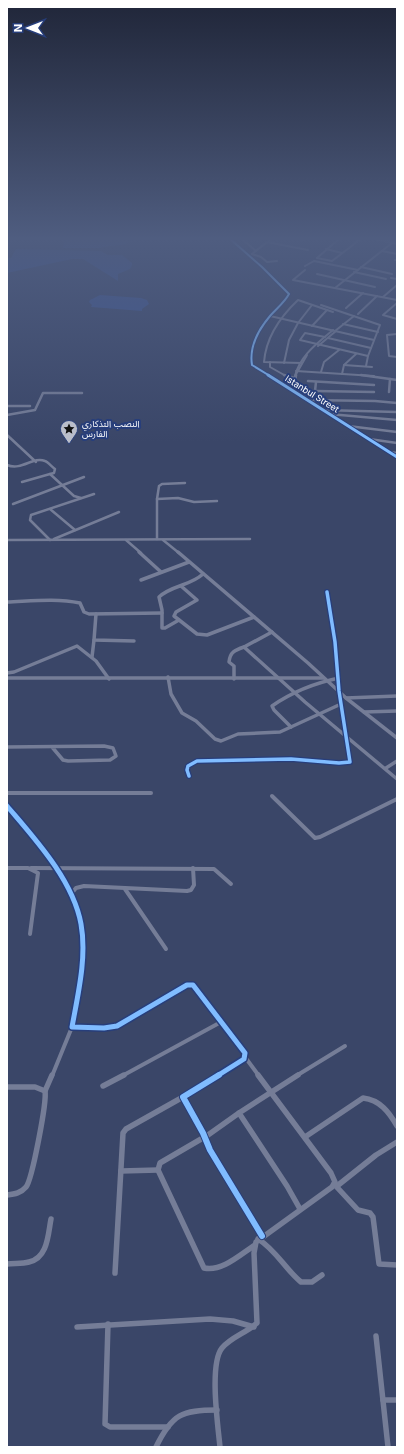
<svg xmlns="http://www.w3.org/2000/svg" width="404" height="1454" font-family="Inter,'Noto Sans Arabic',sans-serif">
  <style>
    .green { fill: #3b5492 }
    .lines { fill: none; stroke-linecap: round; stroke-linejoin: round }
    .minor-far4 { stroke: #757d97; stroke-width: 2 }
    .minor-far3 { stroke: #757d97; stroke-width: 2.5 }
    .minor-far2 { stroke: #757d97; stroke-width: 3.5 }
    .minor-far1 { stroke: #757d97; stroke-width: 4 }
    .minor { stroke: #757d97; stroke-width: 5.5 }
    .tertiary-far1 { stroke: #757d97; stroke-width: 2.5 }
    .tertiary { stroke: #757d97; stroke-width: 3 }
    .cycleway-far4-casing { stroke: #273e7b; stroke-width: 3.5 }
    .cycleway-far3-casing { stroke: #273e7b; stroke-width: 5 }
    .cycleway-far2-casing { stroke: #273e7b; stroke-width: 6 }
    .cycleway-far1-casing { stroke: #273e7b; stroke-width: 8 }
    .cycleway-casing { stroke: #273e7b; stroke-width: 8 }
    .cycleway-far4 { stroke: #80bcff; stroke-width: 2 }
    .cycleway-far3 { stroke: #80bcff; stroke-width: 3 }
    .cycleway-far2 { stroke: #80bcff; stroke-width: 3.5 }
    .cycleway-far1 { stroke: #80bcff; stroke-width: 5 }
    .cycleway { stroke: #80bcff; stroke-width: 6 }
    .labels { text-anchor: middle; stroke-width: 4; stroke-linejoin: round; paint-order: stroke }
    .far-street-label { font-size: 9px; fill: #fff; stroke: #273e7b }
    .far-poi-label { font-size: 9px; fill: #fff; stroke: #273e7b; text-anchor: start }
  </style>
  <rect width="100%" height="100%" fill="#3a4668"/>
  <g class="green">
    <path d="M64,239H112L107,244L112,240L132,241L122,245L109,246L101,248H63Z"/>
    <path d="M16,249L101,251L108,255H122L132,263V265L130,269L118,274V281L83,259H72L7,273V258H11Z"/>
    <path d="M100,295L141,298L147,300L149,304L142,309V311L91,307L92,305L89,302L90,300Z"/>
  </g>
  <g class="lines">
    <g class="minor-far4">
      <path d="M241,238L256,251"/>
      <path d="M299,238L304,240"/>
      <path d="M371,238L397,244"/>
      <path d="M267,242L308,250"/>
      <path d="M386,242L392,238"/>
      <path d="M326,249L342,253"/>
      <path d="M382,251L397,254"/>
      <path d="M252,254L261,257L267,262L277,261"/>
      <path d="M252,254L272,238"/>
      <path d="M317,258L332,261L362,238"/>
      <path d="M317,258L340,238"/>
      <path d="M395,260H397"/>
      <path d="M305,266L314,261L358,270"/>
      <path d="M361,267L392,274"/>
      <path d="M305,270L293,280L397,300"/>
      <path d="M354,272L386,279"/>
      <path d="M317,274L375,287"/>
      <path d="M391,278L397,279"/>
      <path d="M335,288L392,243"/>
      <path d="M383,297L397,285"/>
      <path d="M397,303L383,315L397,319"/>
      <path d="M321,305L380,325L368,356L366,366"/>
      <path d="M346,308L363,293"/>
      <path d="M358,314L377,296"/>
      <path d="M270,316L374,340"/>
      <path d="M343,324L378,332"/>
      <path d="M312,326L327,310"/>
      <path d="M335,331L354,316"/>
      <path d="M397,334L387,335L389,356L397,357"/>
      <path d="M325,337L305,333L300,340L368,356"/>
      <path d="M328,338L371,348"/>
      <path d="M318,346L336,331"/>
      <path d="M270,362V367L286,376"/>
      <path d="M284,363L289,340L298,323L312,305"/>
      <path d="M302,363L264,362C266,337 280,317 298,300L333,312"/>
      <path d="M344,365L372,367"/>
      <path d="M296,371L374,376"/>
      <path d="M321,372L324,362L339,350"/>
      <path d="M342,374L344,365L356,354"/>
      <path d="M295,376L307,355"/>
      <path d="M295,376C300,355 318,343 333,330"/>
    </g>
    <g class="minor-far3">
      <path d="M284,375L294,378"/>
      <path d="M361,375L390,379"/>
      <path d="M295,377L296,375"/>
      <path d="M308,381L374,385"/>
      <path d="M315,391L374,392"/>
      <path d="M294,392L296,375"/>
      <path d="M389,392L390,379L397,380"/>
      <path d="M307,400L375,401L397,403"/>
      <path d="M314,400L316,382"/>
      <path d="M7,406H30"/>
      <path d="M323,410L397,412"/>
      <path d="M329,414L397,420"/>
      <path d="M7,415L35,410L43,393H82"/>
      <path d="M348,426L397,432"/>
      <path d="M7,435L36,462"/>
      <path d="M369,439L397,443"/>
      <path d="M389,452L397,453"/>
      <path d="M7,465C22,471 33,456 45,461C48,462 52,467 55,469L54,473L50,474"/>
      <path d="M22,482L50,474L74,496L81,498"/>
      <path d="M157,499L178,498L194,502L217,501"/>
      <path d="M13,504L84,477"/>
      <path d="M50,509L75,530"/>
      <path d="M54,539L119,512"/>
      <path d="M157,539V499L159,486L162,484L185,483"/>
      <path d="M7,540L250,539"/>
      <path d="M50,540L30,520L31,515L94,494"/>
      <path d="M126,540L141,553"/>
      <path d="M163,540L179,553"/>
    </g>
    <g class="minor-far2">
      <path d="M139,552L161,572"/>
      <path d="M178,552L308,663L346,698L397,738"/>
      <path d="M141,580L189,562"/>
      <path d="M181,586L197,600L176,612L174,616L197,634L207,635L254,617"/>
      <path d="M7,602C32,601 56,598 80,603L84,612L89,614L162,613"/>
      <path d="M96,614L94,640L134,641"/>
      <path d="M179,620L165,628H162V610L159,597C172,585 190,586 203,574"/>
      <path d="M272,632L244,647L305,702L397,779"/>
      <path d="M92,657L94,640"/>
      <path d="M7,673L14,672L77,646L96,661L109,679"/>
      <path d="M168,677L171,694L182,713L196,721L215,739L221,741L238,734L280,732L341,704"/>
      <path d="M7,678H323"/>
      <path d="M234,679V666L229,662C230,652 235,650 244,647"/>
      <path d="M346,698L397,696"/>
      <path d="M364,712L397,711"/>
      <path d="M291,727L274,710L272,706C292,692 315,683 339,678"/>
      <path d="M7,747L104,746L113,748L116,756L110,760L68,761L63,760L52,747"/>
      <path d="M386,768L397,761"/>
      <path d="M189,776L187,770L188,766L197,761L291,759L339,763L350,762L339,691L335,642L327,592"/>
    </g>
    <g class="minor-far1">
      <path d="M7,793H151"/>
      <path d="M272,796L315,838L320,837L397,799"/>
      <path d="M7,806C35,839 73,880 81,924C87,957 78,994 72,1027L104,1028L117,1026L187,985H193L245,1053L244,1059L217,1076"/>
      <path d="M7,868H28L38,873L30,934"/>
      <path d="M31,868L214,869L231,884"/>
      <path d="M125,889L166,949"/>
      <path d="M71,894L76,888L84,886L187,891L191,890L194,885L193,868"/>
      <path d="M245,1057L259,1076"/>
      <path d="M52,1076L72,1027"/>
      <path d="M122,1076L221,1022"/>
      <path d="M296,1076L345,1046"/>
    </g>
    <g class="minor">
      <path d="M219,1075L183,1097L203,1133L210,1150L262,1236"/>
      <path d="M298,1075L239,1113L287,1186L300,1209"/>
      <path d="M103,1086L124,1075"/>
      <path d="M7,1087H35L45,1091C47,1102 32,1180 26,1187C21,1193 15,1194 7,1195"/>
      <path d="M45,1091L52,1075"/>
      <path d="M239,1113L208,1135L160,1163L158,1170L204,1268C222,1272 241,1254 255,1245"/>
      <path d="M305,1137L363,1098C380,1100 389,1112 397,1126"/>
      <path d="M121,1171L158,1170"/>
      <path d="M334,1184L358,1210L370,1213L373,1217L379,1264L397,1265"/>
      <path d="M337,1186L376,1155L397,1142"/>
      <path d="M258,1239C276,1250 285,1269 301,1282H312L322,1275"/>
      <path d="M7,1264C14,1263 22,1264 29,1262C48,1258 48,1234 51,1219"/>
      <path d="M115,1273L123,1133L126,1129L183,1097"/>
      <path d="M108,1324L105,1424L110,1427H168"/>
      <path d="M77,1327L210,1319L233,1321L254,1327"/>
      <path d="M376,1336L388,1447"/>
      <path d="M383,1400H397"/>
      <path d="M156,1447C172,1414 182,1410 217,1410"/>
      <path d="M220,1447C218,1426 209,1364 222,1348C231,1337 246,1333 257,1323L254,1253L256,1242L332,1187L335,1182L331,1173L258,1075"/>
    </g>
    <path class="tertiary-far1" d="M229,238L262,267L289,294C284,303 277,308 270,316C259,329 249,347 252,365L270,376"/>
    <path class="tertiary" d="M268,375L397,457"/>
    <defs>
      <path id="cycleway-far4" d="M229,238L262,267L289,294C284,303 277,308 270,316C259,329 249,347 252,365L270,376"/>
      <path id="cycleway-far3" d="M268,375L397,457"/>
      <path id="cycleway-far2" d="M189,776L187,770L188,766L197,761L291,759L339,763L350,762L339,691L335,642L327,592"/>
      <path id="cycleway-far1" d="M7,806C35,839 73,880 81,924C87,957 78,994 72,1027L104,1028L117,1026L187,985H193L245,1053L244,1059L217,1076"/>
      <path id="cycleway" d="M219,1075L183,1097L203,1133L210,1150L262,1236"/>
    </defs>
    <use href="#cycleway-far4" class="cycleway-far4-casing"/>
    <use href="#cycleway-far3" class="cycleway-far3-casing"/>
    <use href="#cycleway-far2" class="cycleway-far2-casing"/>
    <use href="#cycleway-far1" class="cycleway-far1-casing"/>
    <use href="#cycleway" class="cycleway-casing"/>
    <use href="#cycleway-far4" class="cycleway-far4"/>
    <use href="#cycleway-far3" class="cycleway-far3"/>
    <use href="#cycleway-far2" class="cycleway-far2"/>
    <use href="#cycleway-far1" class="cycleway-far1"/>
    <use href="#cycleway" class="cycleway"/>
  </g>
  <linearGradient id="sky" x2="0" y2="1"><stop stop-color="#202639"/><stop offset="0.54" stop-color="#4f5d80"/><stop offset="1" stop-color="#4f5d80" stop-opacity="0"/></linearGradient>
  <rect width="404" height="442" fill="url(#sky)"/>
  <defs>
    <symbol id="sight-pin" viewBox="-11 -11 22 30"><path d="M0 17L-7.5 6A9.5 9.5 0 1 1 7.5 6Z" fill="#babeca" stroke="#273e7b"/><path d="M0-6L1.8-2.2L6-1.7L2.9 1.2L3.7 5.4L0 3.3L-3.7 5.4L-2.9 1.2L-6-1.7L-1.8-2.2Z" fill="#111"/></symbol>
  </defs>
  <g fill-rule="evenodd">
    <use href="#sight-pin" x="59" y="419" width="20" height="27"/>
  </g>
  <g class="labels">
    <g class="far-street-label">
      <text transform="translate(312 394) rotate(32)" y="3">Istanbul Street</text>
    </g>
    <g class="far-poi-label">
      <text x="82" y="427">النصب التذكاري<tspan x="82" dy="10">الفارس</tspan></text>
    </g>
  </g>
  <rect width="404" height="1454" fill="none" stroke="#ffffff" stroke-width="16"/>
  <g transform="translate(28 28) rotate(270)" stroke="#273e7b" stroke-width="3" paint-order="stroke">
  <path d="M0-3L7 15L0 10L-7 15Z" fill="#ffffff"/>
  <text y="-6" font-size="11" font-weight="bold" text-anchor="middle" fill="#ffffff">N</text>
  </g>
</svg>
